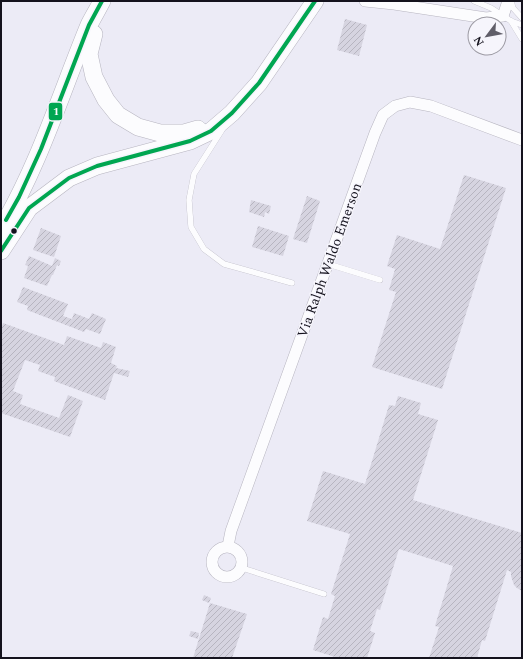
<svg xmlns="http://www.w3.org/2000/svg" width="523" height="659" font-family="Spectral,serif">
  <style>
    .building { fill: url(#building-hatch) }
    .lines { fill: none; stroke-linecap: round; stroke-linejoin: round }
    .service-casing { stroke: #b7b5c0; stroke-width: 6 }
    .minor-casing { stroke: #b7b5c0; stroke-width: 12 }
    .primary-casing { stroke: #b7b5c0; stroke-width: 18 }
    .service { stroke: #fcfcfe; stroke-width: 5.5 }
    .minor { stroke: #fcfcfe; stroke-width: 11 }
    .primary { stroke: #fcfcfe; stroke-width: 17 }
    .bus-1-casing { stroke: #f6f5fc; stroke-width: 7 }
    .bus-1 { stroke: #00a651; stroke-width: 4 }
    .bus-dot { fill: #14121d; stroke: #f6f5fc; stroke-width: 1.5 }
    .labels { text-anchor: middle; stroke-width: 3; stroke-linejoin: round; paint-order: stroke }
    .street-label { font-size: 14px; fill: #14121d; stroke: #f6f5fc }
    .line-badge { stroke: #f6f5fc; stroke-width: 1.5 }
    .badge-label { font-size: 11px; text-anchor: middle; font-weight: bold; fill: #fff }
  </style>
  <defs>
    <pattern id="building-hatch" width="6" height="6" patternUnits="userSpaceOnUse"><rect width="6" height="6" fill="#d6d4e0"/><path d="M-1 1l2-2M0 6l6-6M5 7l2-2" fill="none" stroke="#b7b5c0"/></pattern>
  </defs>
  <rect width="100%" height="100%" fill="#ecebf6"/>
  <g class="building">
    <path d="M345,19L367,25L359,56L337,50Z"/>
    <path d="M464,175L506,188L442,389L372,367L396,292L389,290L395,269L387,266L397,235L440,249Z"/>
    <path d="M307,196L320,201L307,243L293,239Z"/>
    <path d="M251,200L271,206L269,214L265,212L264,217L249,212Z"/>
    <path d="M258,226L289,236L283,256L252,247Z"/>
    <path d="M41,228L61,236L54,257L33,250Z"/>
    <path d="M29,256L52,266L55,258L61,261L59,266L57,265L53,275H52L47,286L24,278L28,266L25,265Z"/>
    <path d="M23,287L68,304L63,316L72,319L74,313L89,319L92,313L106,319L100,334L86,329L84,332L27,310L28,306L17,302Z"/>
    <path d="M3,323L64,345L67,336L101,348L103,342L116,347L111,363L117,366L116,368L130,371L128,377L114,373L105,400L54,381L55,377L38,371L40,365L25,360L13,391L23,395L20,404L59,418L68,395L83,401L70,437L1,413V329Z"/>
    <path d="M398,396L421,403L418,414L438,420L413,500L522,533V591L517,588L514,585L511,576V572L507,570L485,641L482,640L477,658H429L439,627L435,626L453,566L399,549L380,610L377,609L370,631L375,633L367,658H338L313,650L323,617L328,619L335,596L331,594L350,534L307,521L323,471L365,484L389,405L395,406Z"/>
    <path d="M204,595L211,598L209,603L202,600Z"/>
    <path d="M210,603L247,614L232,658H193Z"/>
    <path d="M191,631L199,633L198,639L189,636Z"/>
  </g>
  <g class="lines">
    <defs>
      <g id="service">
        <path d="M474,1L491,8L511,21L522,25"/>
        <path d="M511,1L513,8L522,18"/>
        <path d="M511,21L522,39"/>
        <path d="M222,130L194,174L189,200L191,227L204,249L224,264L292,283"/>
        <path d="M328,264L380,280"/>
        <path d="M242,568L324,594"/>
      </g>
      <g id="minor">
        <path d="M365,1L394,4L486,18L503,16L508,1"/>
        <path d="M228,546L231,531L375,133L383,115L395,106L410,102L431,106L522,140"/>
        <circle cx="227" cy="562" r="15"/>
      </g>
      <g id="primary">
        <path d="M94,34L89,54L94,77L106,100L118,115L138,127L160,133H184L198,129"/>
        <path d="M1,229C39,165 61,93 89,25C93,17 98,9 102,1"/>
        <path d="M1,251L29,208L69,178L97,166L190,141L211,131L232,113L259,83L315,1"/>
      </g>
    </defs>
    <use href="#service" class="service-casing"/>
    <use href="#minor" class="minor-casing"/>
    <use href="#primary" class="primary-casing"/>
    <use href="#service" class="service"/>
    <use href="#minor" class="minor"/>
    <use href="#primary" class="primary"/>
    <defs>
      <g id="bus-1">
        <path d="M6,220L19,197L41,149L89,25L102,1"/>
        <path d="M1,251L29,208L69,178L97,166L190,141L211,131L232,113L259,83L315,1"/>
      </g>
    </defs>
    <use href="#bus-1" class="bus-1-casing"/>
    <use href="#bus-1" class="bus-1"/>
  </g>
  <circle class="bus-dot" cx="14" cy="231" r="3.5"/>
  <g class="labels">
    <g class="street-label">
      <text transform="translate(329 260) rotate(-70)" y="5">Via Ralph Waldo Emerson</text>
    </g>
  </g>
  <rect class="line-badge" x="48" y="102" width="15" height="19" rx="4" fill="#00a651"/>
  <g class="badge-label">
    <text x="56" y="115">1</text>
  </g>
  <rect width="523" height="659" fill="none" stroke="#14121d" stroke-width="4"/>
  <g transform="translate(487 36) rotate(238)"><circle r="19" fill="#f6f5fc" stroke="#9c9aa3"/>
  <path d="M0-3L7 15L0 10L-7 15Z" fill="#605e69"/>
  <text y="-6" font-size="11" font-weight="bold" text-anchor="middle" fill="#14121d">N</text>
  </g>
</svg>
